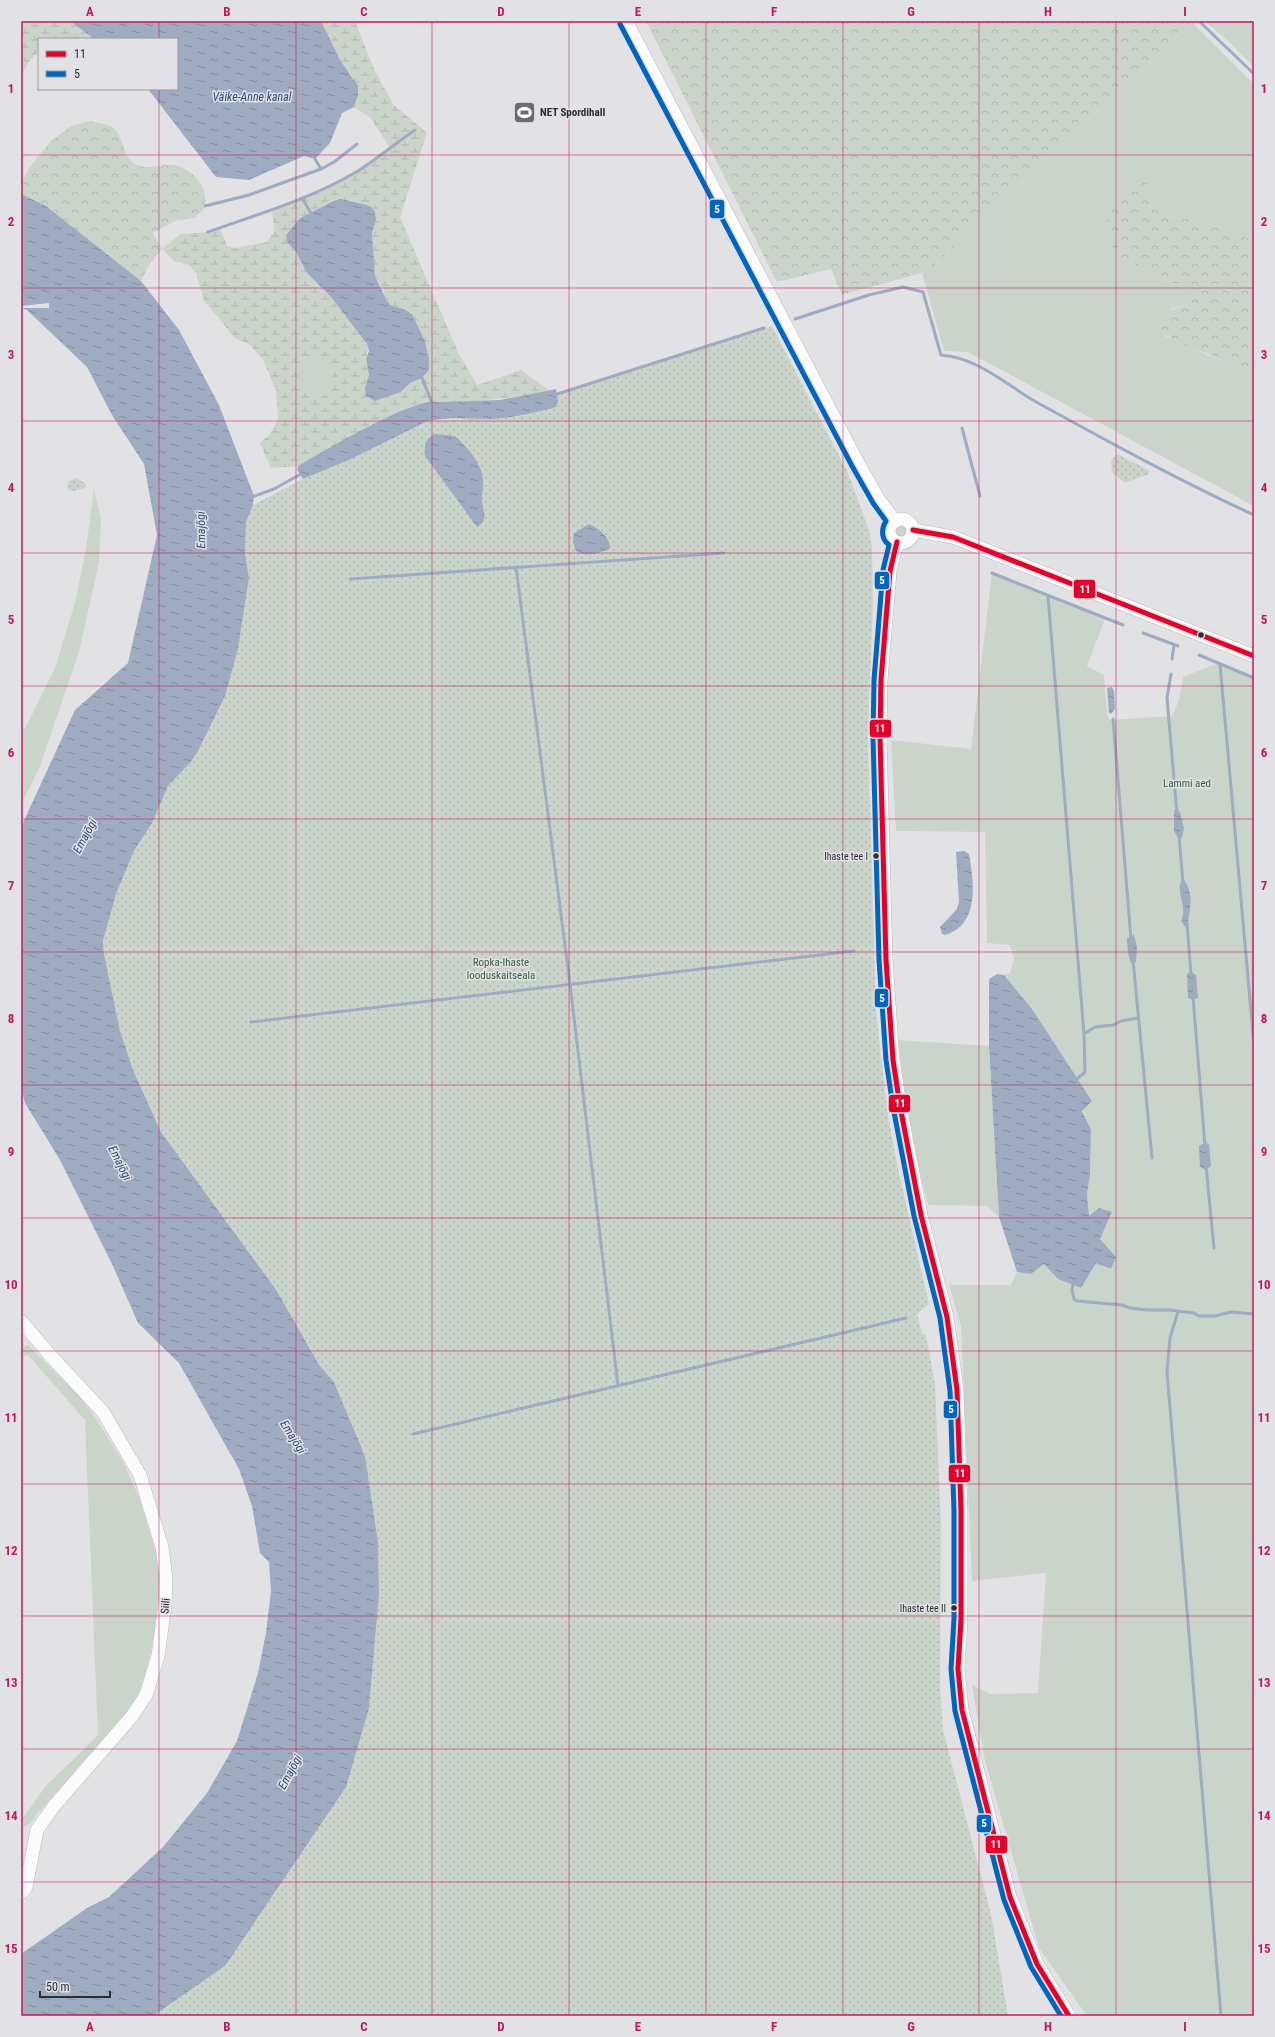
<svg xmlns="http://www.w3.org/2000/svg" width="1275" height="2037" font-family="'Roboto Condensed',sans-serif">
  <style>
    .green { fill: #cbd4cb }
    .forest { fill: url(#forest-crowns) }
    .wetland { fill: url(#wetland-marsh); fill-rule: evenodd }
    .park { fill: url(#park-dots) }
    .water { fill: url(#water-ripples) }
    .pier { fill: #e2e2e5 }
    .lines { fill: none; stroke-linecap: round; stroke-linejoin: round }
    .stream { stroke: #9eabc1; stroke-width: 3 }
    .minor-casing { stroke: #b8b8ba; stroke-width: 14 }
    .minor { stroke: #fbfbfb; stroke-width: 13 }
    .bus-1-casing { stroke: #e1e1e6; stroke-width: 8 }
    .bus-2-casing { stroke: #e1e1e6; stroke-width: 8 }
    .bus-1 { stroke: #e4002b; stroke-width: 5 }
    .bus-2 { stroke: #0065bd; stroke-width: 5 }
    .grid { fill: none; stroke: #c2185b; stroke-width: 1; stroke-opacity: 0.55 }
    .bus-dot { fill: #2d2d2f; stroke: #e1e1e6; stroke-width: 1.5 }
    .labels { text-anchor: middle; stroke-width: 3; stroke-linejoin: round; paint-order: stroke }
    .bus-label { font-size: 10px; fill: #2d2d2f; stroke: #e1e1e6; text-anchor: end }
    .poi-label { font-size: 11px; font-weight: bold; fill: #2d2d2f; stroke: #e1e1e6; text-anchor: start }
    .park-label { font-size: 11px; fill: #385e35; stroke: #e1e1e6 }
    .street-label { font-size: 11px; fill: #2d2d2f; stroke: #e1e1e6 }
    .water-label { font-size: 12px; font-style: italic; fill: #2e4a74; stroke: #e1e1e6 }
    .line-badge { stroke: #e1e1e6; stroke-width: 1.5 }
    .badge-label { font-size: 11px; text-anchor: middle; font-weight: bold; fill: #fff }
    .neatline { fill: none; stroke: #c2185b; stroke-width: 1.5 }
    .grid-label { font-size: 13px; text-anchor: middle; font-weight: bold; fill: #c2185b }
  </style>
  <defs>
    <pattern id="forest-crowns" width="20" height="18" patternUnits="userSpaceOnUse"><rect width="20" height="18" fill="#cbd4cb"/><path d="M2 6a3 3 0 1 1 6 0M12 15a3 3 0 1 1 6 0" fill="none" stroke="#afb6af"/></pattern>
    <pattern id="wetland-marsh" width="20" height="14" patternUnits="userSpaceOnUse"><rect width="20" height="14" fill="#cbd4cb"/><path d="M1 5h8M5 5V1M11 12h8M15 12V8" fill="none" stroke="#afb6af"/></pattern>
    <pattern id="park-dots" width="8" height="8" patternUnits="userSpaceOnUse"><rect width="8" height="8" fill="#cbd4cb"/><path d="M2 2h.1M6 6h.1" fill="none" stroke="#afb6af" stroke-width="1.8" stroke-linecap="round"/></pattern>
    <pattern id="water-ripples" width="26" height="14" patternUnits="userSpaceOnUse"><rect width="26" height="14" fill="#9eabc1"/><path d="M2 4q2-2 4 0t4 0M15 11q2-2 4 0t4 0" fill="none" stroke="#818c9d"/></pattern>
  </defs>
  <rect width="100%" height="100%" fill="#e2e2e5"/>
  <g class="green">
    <path d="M1205,21H1250L1254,26V67L1229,42Z"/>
    <path d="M1192,22L1254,84V241L1226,229L1188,219L1169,217L1150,207L1147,182L1117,256L1146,270L1157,279L1176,283L1192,290L1195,294L1191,303L1171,309L1165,336L1226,363L1254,369V506L968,352L944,351L922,273L928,271Z"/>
    <path d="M308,357C330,358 336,372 330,392L321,397L313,396L300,382V369Z"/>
    <path d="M94,489L101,519L99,562L79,652L40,766L21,805V727L25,729L55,668L75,603L86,549Z"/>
    <circle cx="902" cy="531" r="9"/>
    <path d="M992,573L1105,619L1087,666L1104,675L1107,714L1110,720L1172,716L1179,700L1183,677L1213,665L1220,664L1254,678V2016H1087L1039,1948L985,1761L972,1685L991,1694L1038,1693L1046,1573L972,1581L961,1326L949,1285H1011L1017,1272L1031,1274L1044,1264L1058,1279L1096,1263L1111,1269L1116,1257L1100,1239L1112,1213L1089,1217L1087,1194L1090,1175L1091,1129L1057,1050L1032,1009L1004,975L1010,973L1014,959L1010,945L987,943L985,832L896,831L891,740L971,749Z"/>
    <path d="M898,1040L989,1046L999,1217L987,1206L928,1205L911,1135Z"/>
    <path d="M28,1345L80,1397L95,1417L123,1462L139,1497L156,1554L159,1575L157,1614L151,1651L144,1679L138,1694L125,1714L37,1814L30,1824L21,1828V1821L45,1787L98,1735L85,1420L28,1355L21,1356V1348Z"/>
  </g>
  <g class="forest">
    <path d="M646,21H1193L928,271L842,295L831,269L777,282Z"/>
    <path d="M90,121C96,123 102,123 108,125C125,131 120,155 135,164C147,171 162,163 175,165C192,169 209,187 205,206C204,210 198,214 195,218L177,220L153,233L162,249L149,265L141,281L46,206L21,194V183L30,167L51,141L71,126Z"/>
    <path d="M1147,182L1150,207L1169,217L1188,219L1226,229L1254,241V369L1226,363L1206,353L1183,345L1157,330L1155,322C1163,310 1177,309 1191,303L1195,294L1192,290L1176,283L1157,279L1146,270L1117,256L1104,231L1111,203L1123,187Z"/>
  </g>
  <g class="wetland">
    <path d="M21,21H70L94,39H39V51L31,59L21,75Z"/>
    <path d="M321,21H352L356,24L375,71L393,104L427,133L400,217L458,352L477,385L521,370L549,390C511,400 475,401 436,402L431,400L409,407L298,466L271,468L260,443L270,434L278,419L276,390L263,360L250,345L235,338L204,301L196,273L189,265L174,261L162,249L181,234L208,232L220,228L227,246L235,248L267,242L274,232L272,209C317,193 351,176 390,148L370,117L354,107C363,81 352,79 340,60C332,48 327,34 321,21ZM340,199L370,206L376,220L372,233L375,276L382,288L387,301L392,306L404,309L412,314L425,341L429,358L422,378L410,383L401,392L370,399C361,391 368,384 369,375C369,370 366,364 366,359C367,353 369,350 367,344L331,297L307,273L286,235L300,218L333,200ZM308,357C330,358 336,372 330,392L321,397L313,396L300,382V369Z"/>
  </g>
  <g class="park">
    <path d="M772,326L848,473L869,530L872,548L873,600L868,737L876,1011L887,1109L898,1169L929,1304L917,1314L922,1333L926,1335L935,1384L941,1524L940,1684L943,1730L991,1914L1008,2016H153L225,1966L369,1708L379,1595L378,1542L365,1456L334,1382L319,1365L277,1291L161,1132L133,1070L120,1031L104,954L103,941L116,894L134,851L152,823L168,786L189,764L238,649L249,578L245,553L246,522L253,505L303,479L349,460L429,421L511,417L538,412L558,401V394Z"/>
    <path d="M1117,454L1149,470V474L1125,483L1112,472L1111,461Z"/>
    <path d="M77,478L86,484L85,488L73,491L69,490L67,487L69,481Z"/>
  </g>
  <g class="water">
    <path d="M70,21H321L340,60L358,86V95L354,107L342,113L330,143L315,159L304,156L249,180L216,177L148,89H177V39H94Z"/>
    <path d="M21,194L46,206L141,281L179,330L219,405L254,496L253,505L246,522L245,553L249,578L238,649L225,696L197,753L189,764L168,786L152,823L134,851L116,894L103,941L104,954L120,1031L133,1070L161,1132L277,1291L319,1365L334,1382L365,1456L378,1542L379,1595L369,1708L346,1787L225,1966L153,2016H21V1954L87,1908L109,1897L163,1847L207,1793L237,1741L258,1673L266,1633L271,1591L269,1562L260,1553L252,1506L239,1469L179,1363L138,1323L113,1266L60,1160L25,1103L21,1089V827L75,710L128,663L157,535L144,464L112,415L87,367L27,310L21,308Z"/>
    <path d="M340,199L363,204L370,206L375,212L376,220L372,233L375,276L387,301L392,306L404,309L412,314L425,341L429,358V370L422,378L410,383L401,392L375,401L366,396L365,388L369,375L366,359L369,351L367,344L331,297L307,273L296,252L287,242L286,235L300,218L333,201Z"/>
    <path d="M556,389L558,401L556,407C535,413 513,418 491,419C470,419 449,417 428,421L349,460L303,479L297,470L298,466C321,453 416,396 437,402L500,400Z"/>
    <path d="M435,434L455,436C467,447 482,463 483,480C484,488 481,495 482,502C484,514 488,520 477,527L425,456C424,445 425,439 435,434Z"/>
    <path d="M589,524C600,529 610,537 610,549C597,553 589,558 576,551L573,542L574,533Z"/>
    <path d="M1112,687L1114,691L1115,709L1111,714L1109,713L1107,688Z"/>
    <path d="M1174,810L1180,812L1184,828L1182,838H1178L1174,831Z"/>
    <path d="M964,851L969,854C974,882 980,925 945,935L942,934L940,927L957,909L959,902L956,852Z"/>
    <path d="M1184,880C1195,895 1189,909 1188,926L1186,928L1181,921C1188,908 1176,893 1181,881Z"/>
    <path d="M1134,935L1137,947L1136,962L1131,963L1128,954L1127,938Z"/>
    <path d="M1191,972L1196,975L1198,998L1193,1000L1188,998L1187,974Z"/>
    <path d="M997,974L1004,975L1032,1009L1092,1101L1082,1111L1091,1129L1090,1175L1087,1194L1089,1216L1099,1208L1112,1212L1100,1239L1116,1257L1111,1269L1096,1263L1081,1288L1058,1279L1044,1264L1031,1274L1017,1272L999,1217L989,1046V979Z"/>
    <path d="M1205,1143L1209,1144L1211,1166L1206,1170L1200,1167L1199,1146Z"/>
  </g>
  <path class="pier" d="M49,303V308H23V310H21V306Z"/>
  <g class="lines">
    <g class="stream">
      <path d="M1199,21L1254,74"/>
      <path d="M315,159L321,169L334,162L357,144"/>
      <path d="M302,198L311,213"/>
      <path d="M205,206L249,195L321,169"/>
      <path d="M208,232C258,214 311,199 358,171C377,159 396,143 415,130"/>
      <path d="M795,319L869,295L903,287L923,292L941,355C979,358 1006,385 1038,403C1109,442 1180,481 1254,515"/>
      <path d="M422,378L431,400L430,404"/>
      <path d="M554,395L764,328"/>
      <path d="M962,428L980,496"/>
      <path d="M252,497L274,489L301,474"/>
      <path d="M516,567L570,984L618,1386"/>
      <path d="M992,573L1123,625"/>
      <path d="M350,579L724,553"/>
      <path d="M1048,596L1084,1034"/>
      <path d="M1143,633L1178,646"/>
      <path d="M1199,655L1254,678"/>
      <path d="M1172,659L1174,645"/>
      <path d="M1220,664L1254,1045"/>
      <path d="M1171,674L1167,698L1177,814"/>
      <path d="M1113,719L1131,939"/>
      <path d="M1179,835L1183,883"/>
      <path d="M1187,923L1191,975"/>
      <path d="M1133,960L1152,1158"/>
      <path d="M1193,997L1205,1146"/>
      <path d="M251,1022L854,951"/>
      <path d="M1077,1079L1085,1072L1084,1034L1095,1027L1113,1025L1121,1021L1138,1018"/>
      <path d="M1206,1166L1214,1248"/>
      <path d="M1073,1285L1072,1290L1074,1299L1077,1301L1122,1305L1130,1308L1147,1310H1169L1194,1313L1199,1316H1215L1231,1312L1254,1314"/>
      <path d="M1178,1312L1170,1338L1167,1372L1221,2016"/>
      <path d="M413,1434L906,1318"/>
    </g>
    <defs>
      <g id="minor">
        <path d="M626,21L858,463L879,500L895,521"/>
        <circle cx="901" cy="531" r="12"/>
        <path d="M913,530L953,537L1254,656"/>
        <path d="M897,542L890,571L881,680L880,737L886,960L893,1060L900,1106L921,1215L947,1317L957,1390L961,1511V1619L958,1669L962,1710L1010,1897L1037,1964L1069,2016"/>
        <path d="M21,1321L49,1354L103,1412L140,1475L162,1547L166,1578L165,1605L158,1656L146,1695L133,1715L54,1806L37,1830L26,1887L21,1893"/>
      </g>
    </defs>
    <use href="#minor" class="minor-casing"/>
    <use href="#minor" class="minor"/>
    <defs>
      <g id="bus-1">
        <path d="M913,530L953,537L1254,656"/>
        <path d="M897,542L890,571L881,680L880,737L886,960L893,1060L900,1106L921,1215L947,1317L957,1390L961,1511V1619L958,1669L962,1710L1010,1897L1037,1964L1069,2016"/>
      </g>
      <path id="bus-2" d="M620,24L852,466L873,503L886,521C881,529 881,539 889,545L883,570L874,680L873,737L879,960L886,1060L893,1107L914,1216L940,1318L950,1391L954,1511V1619L951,1669L955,1711L1004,1900L1031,1967L1061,2016"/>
    </defs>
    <use href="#bus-1" class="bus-1-casing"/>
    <use href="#bus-2" class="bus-2-casing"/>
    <use href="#bus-1" class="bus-1"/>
    <use href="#bus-2" class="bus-2"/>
  </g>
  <path class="grid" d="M159,21V39M296,21V2016M432,21V2016M569,21V2016M706,21V2016M843,21V2016M979,21V2016M1116,21V2016M159,89V2016M21,155H1254M21,288H1254M21,421H1254M21,553H1254M21,686H1254M21,819H1254M21,952H1254M21,1085H1254M21,1218H1254M21,1351H1254M21,1484H1254M21,1616H1254M21,1749H1254M21,1882H1254"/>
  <defs>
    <symbol id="stadium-square" viewBox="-11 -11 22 22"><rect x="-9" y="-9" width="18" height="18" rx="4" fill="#6c6c6f" stroke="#e1e1e6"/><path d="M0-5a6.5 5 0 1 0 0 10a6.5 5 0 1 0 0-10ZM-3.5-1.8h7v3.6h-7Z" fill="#fff"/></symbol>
  </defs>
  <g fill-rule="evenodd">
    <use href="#stadium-square" x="512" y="100" width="25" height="25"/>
  </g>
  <g class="bus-dot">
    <circle cx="1201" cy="635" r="3.5"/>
    <circle cx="876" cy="856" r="3.5"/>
    <circle cx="954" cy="1608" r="3.5"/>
  </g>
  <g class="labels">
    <g class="bus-label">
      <text x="868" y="860">Ihaste tee I</text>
      <text x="946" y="1612">Ihaste tee II</text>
    </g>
    <g class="poi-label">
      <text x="540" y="116">NET Spordihall</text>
    </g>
    <g class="park-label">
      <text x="1187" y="787">Lammi aed</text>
      <text x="501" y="966">Ropka-Ihaste<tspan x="501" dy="13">looduskaitseala</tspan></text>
    </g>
    <g class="street-label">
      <text transform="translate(165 1606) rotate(-85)" y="4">Siili</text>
    </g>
    <g class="water-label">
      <text x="252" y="101">Väike-Anne kanal</text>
      <text transform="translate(201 530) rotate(-91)" y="4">Emajõgi</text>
      <text transform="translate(85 836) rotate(-62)" y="4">Emajõgi</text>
      <text transform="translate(120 1163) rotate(63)" y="4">Emajõgi</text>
      <text transform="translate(293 1437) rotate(58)" y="4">Emajõgi</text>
      <text transform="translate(290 1772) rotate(-62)" y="4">Emajõgi</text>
    </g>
  </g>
  <g class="line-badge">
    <rect x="709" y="199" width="16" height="20" rx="4" fill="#0065bd"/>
    <rect x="874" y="571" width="16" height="19" rx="4" fill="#0065bd"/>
    <rect x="1073" y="579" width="23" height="20" rx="4" fill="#e4002b"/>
    <rect x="869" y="719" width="23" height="19" rx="4" fill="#e4002b"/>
    <rect x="874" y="988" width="15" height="20" rx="4" fill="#0065bd"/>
    <rect x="888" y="1094" width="23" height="19" rx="4" fill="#e4002b"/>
    <rect x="943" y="1400" width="15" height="19" rx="4" fill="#0065bd"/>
    <rect x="948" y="1464" width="23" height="19" rx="4" fill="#e4002b"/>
    <rect x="976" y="1814" width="16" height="19" rx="4" fill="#0065bd"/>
    <rect x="985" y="1835" width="23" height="19" rx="4" fill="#e4002b"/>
  </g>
  <g class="badge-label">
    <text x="717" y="213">5</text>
    <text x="882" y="584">5</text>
    <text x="1085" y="593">11</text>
    <text x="880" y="732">11</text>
    <text x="882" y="1002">5</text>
    <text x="900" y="1107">11</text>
    <text x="951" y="1413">5</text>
    <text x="960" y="1477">11</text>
    <text x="984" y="1827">5</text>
    <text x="996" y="1848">11</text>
  </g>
  <rect width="1275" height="2037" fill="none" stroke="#e1e1e6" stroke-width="44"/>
  <rect x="38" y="38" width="140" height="52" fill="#e1e1e6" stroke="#99999d"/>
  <rect x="46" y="51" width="20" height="6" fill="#e4002b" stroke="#99999d"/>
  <text x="74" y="58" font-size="12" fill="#2d2d2f">11</text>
  <rect x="46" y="71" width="20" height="6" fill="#0065bd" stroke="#99999d"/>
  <text x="74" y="78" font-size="12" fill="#2d2d2f">5</text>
  <path d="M40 1991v6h70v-6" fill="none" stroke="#2d2d2f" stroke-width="2"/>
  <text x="46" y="1991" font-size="12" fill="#2d2d2f" stroke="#e1e1e6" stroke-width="3" paint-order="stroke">50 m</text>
  <rect x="22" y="22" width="1231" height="1993" class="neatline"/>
  <g class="grid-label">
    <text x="90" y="16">A</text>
    <text x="227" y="16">B</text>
    <text x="364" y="16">C</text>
    <text x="501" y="16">D</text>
    <text x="638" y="16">E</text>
    <text x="774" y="16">F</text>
    <text x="911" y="16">G</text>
    <text x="1048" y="16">H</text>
    <text x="1185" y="16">I</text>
    <text x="11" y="93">1</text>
    <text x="1264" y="93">1</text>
    <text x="11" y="226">2</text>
    <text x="1264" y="226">2</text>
    <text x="11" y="359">3</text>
    <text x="1264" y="359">3</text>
    <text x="11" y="492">4</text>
    <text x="1264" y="492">4</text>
    <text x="11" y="624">5</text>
    <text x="1264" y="624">5</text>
    <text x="11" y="757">6</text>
    <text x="1264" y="757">6</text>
    <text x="11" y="890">7</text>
    <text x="1264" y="890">7</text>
    <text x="11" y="1023">8</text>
    <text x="1264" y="1023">8</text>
    <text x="11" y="1156">9</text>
    <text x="1264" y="1156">9</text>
    <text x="11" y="1289">10</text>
    <text x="1264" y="1289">10</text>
    <text x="11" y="1422">11</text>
    <text x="1264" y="1422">11</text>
    <text x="11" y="1555">12</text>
    <text x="1264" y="1555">12</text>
    <text x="11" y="1687">13</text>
    <text x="1264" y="1687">13</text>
    <text x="11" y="1820">14</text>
    <text x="1264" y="1820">14</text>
    <text x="11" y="1953">15</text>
    <text x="1264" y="1953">15</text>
    <text x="90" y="2031">A</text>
    <text x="227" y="2031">B</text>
    <text x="364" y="2031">C</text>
    <text x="501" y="2031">D</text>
    <text x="638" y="2031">E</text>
    <text x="774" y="2031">F</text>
    <text x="911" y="2031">G</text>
    <text x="1048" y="2031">H</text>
    <text x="1185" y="2031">I</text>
  </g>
</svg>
